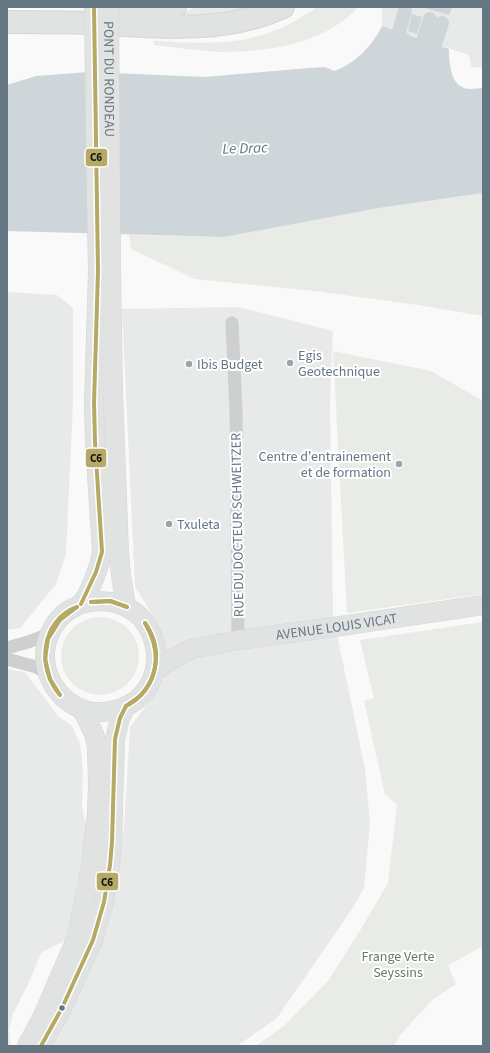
<svg xmlns="http://www.w3.org/2000/svg" width="490" height="1053" font-family="'Source Sans 3',sans-serif">
  <style>
    .built { fill: #e8e9e9 }
    .green { fill: #e8ebe6 }
    .water { fill: #ced6d9 }
    .lines { fill: none; stroke-linecap: round; stroke-linejoin: round }
    .canal { stroke: #ced6d9; stroke-width: 14 }
    .secondary-casing { stroke: #d5d6d7; stroke-width: 20 }
    .highway-casing { stroke: #d5d6d6; stroke-width: 24 }
    .street { stroke: #cecfd0; stroke-width: 13 }
    .secondary { stroke: #e1e2e2; stroke-width: 19 }
    .highway { stroke: #e1e2e2; stroke-width: 22 }
    .secondary-bridge-casing { stroke: #d5d6d7; stroke-width: 20; stroke-linecap: butt }
    .secondary-bridge { stroke: #e1e2e2; stroke-width: 19 }
    .bus-1-casing { stroke: #fff; stroke-width: 7 }
    .bus-1 { stroke: #b4a965; stroke-width: 4 }
    .poi-dot { fill: #99a4ac; stroke: #fff; stroke-width: 1.5 }
    .bus-dot { fill: #657683; stroke: #fff; stroke-width: 1.5 }
    .labels { text-anchor: middle; stroke-width: 4; stroke-linejoin: round; paint-order: stroke }
    .street-label { font-size: 14px; fill: #657683; stroke: #fff }
    .poi-label { font-size: 14px; fill: #657683; stroke: #fff; text-anchor: start }
    .park-label { font-size: 14px; fill: #687a64; stroke: #fff }
    .water-label { font-size: 15px; font-style: italic; fill: #60757c; stroke: #fff }
    .line-badge { stroke: #fff; stroke-width: 1.5 }
    .pale-badge-label { font-size: 11px; text-anchor: middle; font-weight: bold; fill: #111 }
  </style>
  <rect width="100%" height="100%" fill="#f9f9f9"/>
  <g class="built">
    <path d="M382,7H483V68L471,67L469,55L382,26Z"/>
    <path d="M7,292L57,295L73,308V404L66,554L56,584L20,628L7,630Z"/>
    <path d="M238,307L333,331L330,403L333,615L365,769L370,823L364,888L352,909L277,1018L237,1046H45L89,959L124,828L130,727L148,703L165,677L159,625L135,587L122,309Z"/>
    <path d="M7,669L25,672L58,716L72,726L80,744L83,768L82,807L90,845L77,882L70,938L41,953L30,980L13,1014L9,1030L11,1046H7Z"/>
  </g>
  <g class="green">
    <path d="M198,7H267L219,19L175,15Z"/>
    <path d="M317,7H358C325,44 268,52 220,52C198,51 176,47 154,45V41C192,43 234,46 271,32C288,26 302,17 317,7Z"/>
    <path d="M483,193V316L418,305L315,291L195,279L131,249L129,235L224,237L379,208Z"/>
    <path d="M333,351L431,371L483,401V594L347,613Z"/>
    <circle cx="100" cy="656" r="39"/>
    <path d="M483,622V946L448,965L456,984L432,1000L400,1035L394,1046H256L284,1026L328,981L361,929L388,883L397,805L385,794L364,701L374,698L360,640Z"/>
  </g>
  <g class="water">
    <path d="M422,7H452L449,15Z"/>
    <path d="M400,10L410,13L405,31L395,28Z"/>
    <path d="M412,14L422,17L417,34L408,31Z"/>
    <path d="M425,17L434,20L429,38L419,35Z"/>
    <path d="M437,21L446,24L441,41L431,38Z"/>
    <path d="M382,26L449,49C449,61 450,83 464,88C469,90 478,88 483,88V193L379,208L224,237L7,231V85L36,76L89,72L205,77L309,68L325,67L334,71C355,64 372,46 382,26Z"/>
  </g>
  <g class="lines">
    <g class="canal">
      <path d="M405,11L398,35L414,47H434L442,23"/>
      <path d="M409,52L414,47L422,44L430,19"/>
    </g>
    <defs>
      <g id="secondary">
        <path d="M111,271L113,394L119,553L121,575L126,606"/>
        <path d="M81,604C165,582 184,699 110,711C96,714 81,711 69,702C54,691 44,673 45,653C46,636 55,620 69,610C72,608 77,607 80,604C88,598 101,563 102,552L95,442L94,403L98,271L96,169"/>
        <path id="s1" d="M155,672L166,663L191,649L238,640L341,626L483,605"/>
        <path d="M27,1046L43,1016L77,937L91,866L97,814L98,785L97,746L94,734L82,709"/>
        <path d="M41,1046L62,1008L93,940L104,902L110,865L112,842L115,739L120,718L126,706"/>
      </g>
      <g id="highway">
        <path d="M130,14L156,12L175,7"/>
        <path d="M7,22C37,22 66,22 96,23C158,27 224,34 283,7"/>
      </g>
    </defs>
    <use href="#secondary" class="secondary-casing"/>
    <use href="#highway" class="highway-casing"/>
    <g class="street">
      <path d="M232,323L236,411L238,640"/>
      <path d="M7,648L28,642L49,634"/>
      <path d="M7,659L36,667L47,673"/>
    </g>
    <use href="#secondary" class="secondary"/>
    <use href="#highway" class="highway"/>
    <defs>
      <g id="secondary-bridge">
        <path d="M94,7L96,169"/>
        <path id="s2" d="M109,7L111,271"/>
      </g>
    </defs>
    <use href="#secondary-bridge" class="secondary-bridge-casing"/>
    <use href="#secondary-bridge" class="secondary-bridge"/>
    <defs>
      <g id="bus-1">
        <path d="M91,602L111,601L127,607"/>
        <path d="M91,602L110,601L127,607"/>
        <path d="M81,604L96,572L102,552L95,442L94,403L98,271L94,7"/>
        <path d="M60,695C36,668 41,620 77,607"/>
        <path d="M60,695L50,679L45,659L48,639L60,620L77,607"/>
        <path d="M126,706C131,702 137,699 141,695C161,673 159,647 145,623"/>
        <path d="M126,706C157,690 165,651 145,623"/>
        <path d="M41,1046L62,1008L93,940L104,902L110,865L112,842L115,739L120,718L126,706"/>
      </g>
    </defs>
    <use href="#bus-1" class="bus-1-casing"/>
    <use href="#bus-1" class="bus-1"/>
  </g>
  <g class="poi-dot">
    <circle cx="290" cy="363" r="4"/>
    <circle cx="189" cy="364" r="4"/>
    <circle cx="399" cy="464" r="4"/>
    <circle cx="169" cy="524" r="4"/>
  </g>
  <circle class="bus-dot" cx="62" cy="1008" r="3.5"/>
  <g class="labels">
    <g class="street-label">
      <text dy="5" stroke="none"><textPath href="#s2" startOffset="72">PONT DU RONDEAU</textPath></text>
      <text transform="translate(237 525) rotate(-91)" y="5">RUE DU DOCTEUR SCHWEITZER</text>
      <text dy="5" stroke="none"><textPath href="#s1" startOffset="190">AVENUE LOUIS VICAT</textPath></text>
    </g>
    <g class="poi-label">
      <text x="298" y="360">Egis<tspan x="298" dy="16">Geotechnique</tspan></text>
      <text x="197" y="369">Ibis Budget</text>
      <text x="391" y="461" text-anchor="end">Centre d'entrainement<tspan x="391" dy="16">et de formation</tspan></text>
      <text x="177" y="529">Txuleta</text>
    </g>
    <g class="park-label">
      <text x="398" y="961">Frange Verte<tspan x="398" dy="16">Seyssins</tspan></text>
    </g>
    <g class="water-label">
      <text transform="translate(245 148) rotate(-2)" y="5">Le Drac</text>
    </g>
  </g>
  <g class="line-badge">
    <rect x="85" y="148" width="23" height="19" rx="4" fill="#b4a965"/>
    <rect x="85" y="448" width="22" height="20" rx="4" fill="#b4a965"/>
    <rect x="96" y="872" width="23" height="19" rx="4" fill="#b4a965"/>
  </g>
  <g class="pale-badge-label">
    <text x="96" y="161">C6</text>
    <text x="96" y="462">C6</text>
    <text x="107" y="886">C6</text>
  </g>
  <rect width="490" height="1053" fill="none" stroke="#657683" stroke-width="16"/>
</svg>
